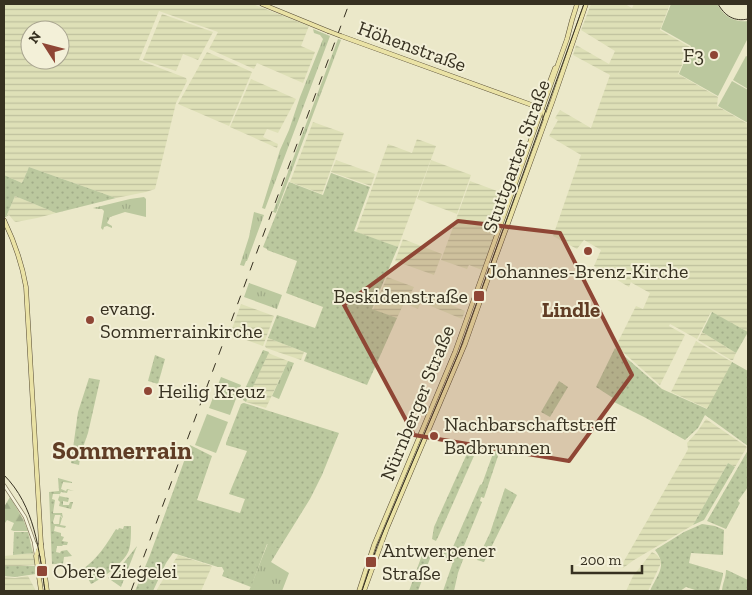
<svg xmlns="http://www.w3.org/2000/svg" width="752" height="595" font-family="'Zilla Slab',serif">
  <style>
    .farmland { fill: url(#farmland-rules); fill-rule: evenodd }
    .grass { fill: url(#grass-tufts) }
    .forest { fill: url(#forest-firs) }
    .park { fill: url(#park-dots) }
    .pitch { fill: #bbc89e }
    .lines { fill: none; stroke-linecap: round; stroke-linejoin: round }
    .minor-casing { stroke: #867b5f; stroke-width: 4 }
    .major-casing { stroke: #544933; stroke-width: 5 }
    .minor { stroke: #f6f4dc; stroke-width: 2.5 }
    .major { stroke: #eae2a5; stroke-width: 4 }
    .tram { stroke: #373121; stroke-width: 1 }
    .rail { stroke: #373121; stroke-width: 1; stroke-dasharray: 9 9; stroke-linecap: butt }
    .major-bridge-casing { stroke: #544933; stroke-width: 5; stroke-linecap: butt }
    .major-bridge { stroke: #eae2a5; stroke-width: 4 }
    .marked { fill: #8f4635; fill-opacity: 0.2; stroke: #8f4635; stroke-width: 4; stroke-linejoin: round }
    .poi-dot { fill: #8f4635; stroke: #f3f0d8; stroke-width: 2 }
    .labels { text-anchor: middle; stroke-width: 4; stroke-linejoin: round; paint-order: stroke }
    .street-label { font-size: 20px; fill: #373121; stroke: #f3f0d8 }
    .poi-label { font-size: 20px; fill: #373121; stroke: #f3f0d8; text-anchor: start }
    .neighbourhood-label { font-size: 21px; font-weight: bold; fill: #603d25; stroke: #f3f0d8 }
    .district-label { font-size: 25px; font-weight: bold; fill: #603d25; stroke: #f3f0d8 }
  </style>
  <defs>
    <pattern id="farmland-rules" width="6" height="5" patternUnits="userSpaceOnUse" patternTransform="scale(1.25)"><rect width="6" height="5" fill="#dee0b7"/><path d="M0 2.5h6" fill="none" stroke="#bfc19d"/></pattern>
    <pattern id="grass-tufts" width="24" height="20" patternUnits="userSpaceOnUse" patternTransform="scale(1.25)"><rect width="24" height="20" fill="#bbc89e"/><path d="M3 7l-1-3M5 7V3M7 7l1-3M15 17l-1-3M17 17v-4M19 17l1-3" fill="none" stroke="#a1ac88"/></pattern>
    <pattern id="forest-firs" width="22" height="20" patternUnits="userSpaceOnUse" patternTransform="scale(1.25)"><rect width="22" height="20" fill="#bbc89e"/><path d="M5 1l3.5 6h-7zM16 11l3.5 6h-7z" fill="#a1ac88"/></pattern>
    <pattern id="park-dots" width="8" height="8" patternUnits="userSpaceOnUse" patternTransform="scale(1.25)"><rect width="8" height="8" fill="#bbc89e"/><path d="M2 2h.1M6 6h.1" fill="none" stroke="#a1ac88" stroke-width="1.8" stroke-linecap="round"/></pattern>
  </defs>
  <rect width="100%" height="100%" fill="#ebe8c9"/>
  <g class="farmland">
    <path d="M4,4H253L309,26L301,46L315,52L303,83L257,63L254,69L209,49L218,32L159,11L139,60L186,78L187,81L176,103L155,189L146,192L116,198L29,167L22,183L4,175ZM30,30H60V60H30Z"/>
    <path d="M591,4H625L632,8L634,4H670L660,30L690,47L678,74L718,97L717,106L748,124V332L711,312L697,339L670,324L669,326L685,335L660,385L616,346L636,306L643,309L650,293L632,283L631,282L629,287L594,266L601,250L584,240L577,249L553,236L581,155L549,136L558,120L555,118L560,110L591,128L610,75L573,55L576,45L609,64L615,51L581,30Z"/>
    <path d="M162,14L213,32L198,60L183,54L176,71L143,60Z"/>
    <path d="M207,52L252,72L229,126L178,104Z"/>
    <path d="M251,79L296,99L278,133L267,129L263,137L278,144L277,148L230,127Z"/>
    <path d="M313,122L344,133L322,194L290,182Z"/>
    <path d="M417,139L436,146L398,247L356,232L388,144L412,153Z"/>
    <path d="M336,160L375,174L371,186L331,172Z"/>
    <path d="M431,160L471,175L457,214L417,199Z"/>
    <path d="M470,181L508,195L482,270L469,265L467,269L441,260Z"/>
    <path d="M15,196L56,213L37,218L16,222L14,221L9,215L6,217Z"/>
    <path d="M403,239L442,254L434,275L395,261Z"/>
    <path d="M387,277L414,287L409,297L421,302L418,309L404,303L397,318L373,310Z"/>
    <path d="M430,296L465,311L462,319L426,304Z"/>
    <path d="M241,304L274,316L263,346L230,334Z"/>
    <path d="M702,332L736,353L733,360H731L698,340Z"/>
    <path d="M268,338L304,352L301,360L266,348L265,346Z"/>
    <path d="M696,341L732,362L708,409L671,392Z"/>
    <path d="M268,353L288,361L266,408L246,402Z"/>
    <path d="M706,419L747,447L735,467L728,463L693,525L634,560L623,568L622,565L624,561L686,453L688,449L687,443L697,432Z"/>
    <path d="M652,552L657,555L660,559L661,563L648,591H626L633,576Z"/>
    <path d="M33,553L35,565L5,567L4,566V556Z"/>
    <path d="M178,555L212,566L201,591H156Z"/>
    <path d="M28,576L36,591H4V577L15,578Z"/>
  </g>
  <g class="grass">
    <path d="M313,29L330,36L265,209L262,208L280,150L289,130L300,97L323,39L320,35L314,33Z"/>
    <path d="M338,39L341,40L276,213L273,212Z"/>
    <path d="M144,197L146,199V217L125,212L110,217L107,223L112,226V228L107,226L104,227L103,230L101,228L104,211L102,209H98L93,208L130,199Z"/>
    <path d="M254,212L264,215L247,261H246L244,266L240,265L249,237Z"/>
    <path d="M249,283L282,295L277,309L244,297Z"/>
    <path d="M288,361L294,363L279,399L272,396Z"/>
    <path d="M268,543L279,549L271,562L289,573L282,591H249Z"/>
  </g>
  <path class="forest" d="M10,497L23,519L28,531H14L11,530L14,523L7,520L5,523H4V507Z"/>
  <g class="park">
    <path d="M29,167L116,198L56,213L15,196L6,217H5L4,175L22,183Z"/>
    <path d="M331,173L370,187L354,231L398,247L372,309L397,318L367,385L304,361L307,353L268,338L277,315L315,328L323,307L286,293L297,261L267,250V249L263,247L289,182L323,195Z"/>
    <path d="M712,312L748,332L736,353L702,332Z"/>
    <path d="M615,348L662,389L707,409L732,362L748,371V446L705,415L698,428L685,440L644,417L612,401L613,398L596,387Z"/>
    <path d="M263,350L269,352L246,402L243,400V393Z"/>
    <path d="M155,355L165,359L158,384L148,381Z"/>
    <path d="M89,378L100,380L88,433L81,453L79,465L71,463L78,412Z"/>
    <path d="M559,381L568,387L550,417L541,412Z"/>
    <path d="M244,403L339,433L322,475L310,499L279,549L267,544L251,587L222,576L224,571L222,567H218L173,553L166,563L153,591H135L150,555L190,445L212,456L197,500L240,513L245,499L229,494L247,451L226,445V443L241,404Z"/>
    <path d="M474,438L481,440L439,535L436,541L432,539L434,527Z"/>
    <path d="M495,448L498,449L497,455L498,456L484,498L481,497L480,501L482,502L464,546H462L460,552L452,549L480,485L482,484Z"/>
    <path d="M748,450V487L738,501L740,503L726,529L707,521Z"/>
    <path d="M728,463L735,467L704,520L693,525Z"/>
    <path d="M58,478L72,482V483L63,482L61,489L66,491L67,489L74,491L68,490L67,493L61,492L59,496L69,498L68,502L63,501V505H69L70,502H73L71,509L59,506L60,502L58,500L60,494H53L52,499L55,500L53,513H62L63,518L60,515H55L53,522L54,524H59L60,516L62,518L60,525L66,526L65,528L55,526L54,531L61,533V536L64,537L62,541L68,542L67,545H63L62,546H57L56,552L60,553L61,551L67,550L72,556L64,557L63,564H52L49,492L59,491Z"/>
    <path d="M505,488L517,495L484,562L477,560L490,533Z"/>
    <path d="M702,524L715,526L724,530L723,555L691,553L689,563L723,573V575L719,591H698L686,587L680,591H650C657,575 668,566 655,550L684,532Z"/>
    <path d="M124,526H131C131,534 131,543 129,550C125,562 102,579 91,584L83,569C99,557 106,545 116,529L118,530L119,528L123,529Z"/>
    <path d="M14,532H28L33,553L13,555Z"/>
    <path d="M137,546L121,587L108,578L121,566Z"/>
    <path d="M445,548L464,557L458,573L454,591H443L453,562H455L441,556Z"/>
    <path d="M427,551L432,553L418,591H409L422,555L424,556Z"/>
    <path d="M4,566H35L36,574L15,577L4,576Z"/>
    <path d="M726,570H727L748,580V591H722C722,585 726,578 726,570Z"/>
  </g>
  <g class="pitch">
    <path d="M671,4H717C724,16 734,23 748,21V38L718,96L679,74L691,46L661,29Z"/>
    <path d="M746,56L748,57V89L733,80Z"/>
    <path d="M732,81L748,90V123L718,106Z"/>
    <path d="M221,377L241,385L230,415L209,408Z"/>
    <path d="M207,414L228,422L216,453L195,445Z"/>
  </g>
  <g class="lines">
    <defs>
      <g id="minor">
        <path d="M4,485L25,517L34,542L41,555"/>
        <path d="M34,543L36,555"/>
      </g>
      <g id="major">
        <path d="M262,4L328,31"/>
        <path d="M341,36L540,108L544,112L545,118"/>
        <path d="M540,108L555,68"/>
        <path d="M4,220C14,241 22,263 26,287L41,544L47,591"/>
        <path d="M41,591L36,556L41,544"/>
        <path d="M359,591L374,545L455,352L567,39L572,20L577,4"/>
        <path d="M364,591L387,528L465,344L495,259L553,100L586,4"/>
      </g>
    </defs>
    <use href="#minor" class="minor-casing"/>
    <use href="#major" class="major-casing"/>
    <use href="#minor" class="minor"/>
    <use href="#major" class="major"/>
    <g class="tram">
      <path d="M718,4C725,16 734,22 748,19"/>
      <path d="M4,475C35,506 39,550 45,591"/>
      <path d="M362,591L377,546L459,352L584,4"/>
    </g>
    <path class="rail" d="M131,591L349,4"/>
    <defs>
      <path id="major-bridge" d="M328,31L341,36"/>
    </defs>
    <use href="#major-bridge" class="major-bridge-casing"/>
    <use href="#major-bridge" class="major-bridge"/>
  </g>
  <path class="marked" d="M458,221L560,233L632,375L569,461L414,435L344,305Z"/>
  <g class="poi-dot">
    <circle cx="714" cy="55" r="5"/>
    <circle cx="588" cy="251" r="5"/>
    <rect x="473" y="290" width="12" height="12" rx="2.5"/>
    <circle cx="90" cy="320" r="5"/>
    <circle cx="148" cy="391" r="5"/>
    <circle cx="434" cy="436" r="5"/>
    <rect x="365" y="556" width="12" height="12" rx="2.5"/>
    <rect x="36" y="565" width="12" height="12" rx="2.5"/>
  </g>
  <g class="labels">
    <g class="street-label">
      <text transform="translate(412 46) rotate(20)" y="7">Höhenstraße</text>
      <text transform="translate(516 156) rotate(-70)" y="7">Stuttgarter Straße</text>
      <text transform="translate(417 403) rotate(-68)" y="7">Nürnberger Straße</text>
    </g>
    <g class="poi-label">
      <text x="704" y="62" text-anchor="end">F3</text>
      <text x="588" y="278" text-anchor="middle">Johannes-Brenz-Kirche</text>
      <text x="468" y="303" text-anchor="end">Beskidenstraße</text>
      <text x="100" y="315">evang.<tspan x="100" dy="23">Sommerrainkirche</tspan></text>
      <text x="158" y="398">Heilig Kreuz</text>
      <text x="444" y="431">Nachbarschaftstreff<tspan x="444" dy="23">Badbrunnen</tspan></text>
      <text x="382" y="557">Antwerpener<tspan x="382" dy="23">Straße</tspan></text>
      <text x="53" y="578">Obere Ziegelei</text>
    </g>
    <g class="neighbourhood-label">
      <text x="571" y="317">Lindle</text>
    </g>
    <g class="district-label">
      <text x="122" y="459">Sommerrain</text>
    </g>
  </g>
  <rect width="752" height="595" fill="none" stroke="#373121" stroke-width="10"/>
  <g transform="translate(45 45) rotate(306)"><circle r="24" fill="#f3f0d8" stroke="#a8a48f"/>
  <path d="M0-4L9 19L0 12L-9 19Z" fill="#8f4635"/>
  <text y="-8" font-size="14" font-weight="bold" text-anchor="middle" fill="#373121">N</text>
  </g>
  <path d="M572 565v8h70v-8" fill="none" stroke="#373121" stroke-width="2.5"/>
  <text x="580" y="565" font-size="15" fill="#373121" stroke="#f3f0d8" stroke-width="4" paint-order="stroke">200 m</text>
</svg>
